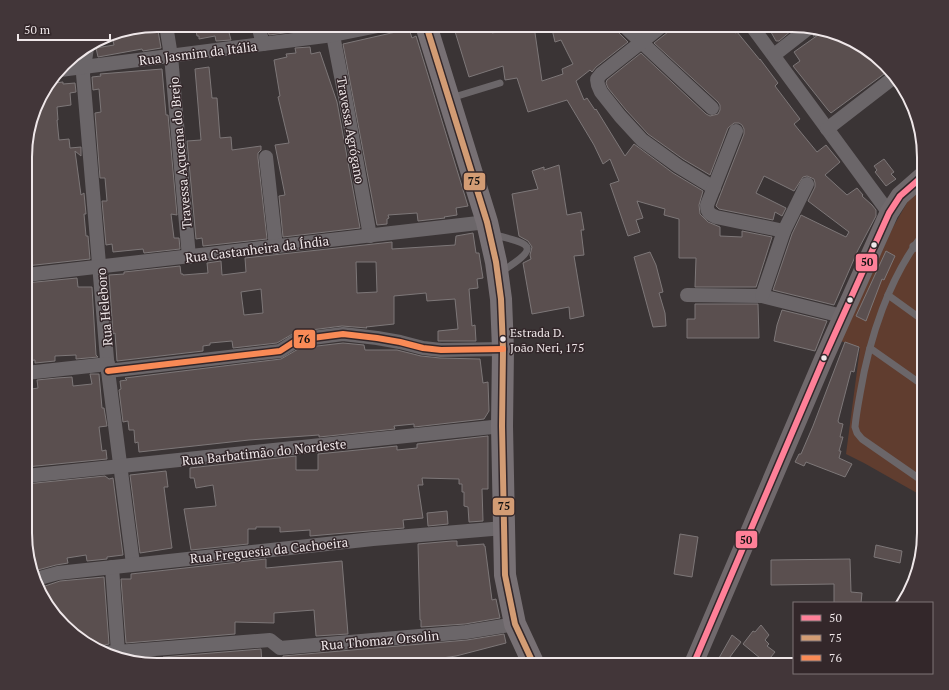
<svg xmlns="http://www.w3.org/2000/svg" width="949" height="690" font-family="'PT Serif',serif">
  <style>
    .green { fill: #603d2f }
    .building { fill: #5a4f4f; stroke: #7d7778; fill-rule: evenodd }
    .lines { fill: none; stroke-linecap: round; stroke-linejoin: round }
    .lane { stroke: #6b6669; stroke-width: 7 }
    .street { stroke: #6b6669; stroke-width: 14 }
    .secondary { stroke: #70696c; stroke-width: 19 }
    .primary { stroke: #777074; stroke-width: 22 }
    .bus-1-casing { stroke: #33272a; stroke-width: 9 }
    .bus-2-casing { stroke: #33272a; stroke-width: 9 }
    .bus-3-casing { stroke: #33272a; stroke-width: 9 }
    .bus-1 { stroke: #ff8098; stroke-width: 6 }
    .bus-2 { stroke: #d39c74; stroke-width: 6 }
    .bus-3 { stroke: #f98a56; stroke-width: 6 }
    .bus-dot { fill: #efe7e9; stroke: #33272a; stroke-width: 1.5 }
    .labels { text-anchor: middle; stroke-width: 3; stroke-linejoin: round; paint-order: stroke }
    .bus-label { font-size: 12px; fill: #efe7e9; stroke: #33272a; text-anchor: start }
    .street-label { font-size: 13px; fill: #efe7e9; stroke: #33272a }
    .rim { fill: none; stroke: #efe7e9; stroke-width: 2 }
    .line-badge { stroke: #33272a; stroke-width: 1.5 }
    .pale-badge-label { font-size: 11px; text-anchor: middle; font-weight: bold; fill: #111 }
  </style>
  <rect width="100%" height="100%" fill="#3a3435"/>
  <path class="green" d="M924,184V497L864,463L846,454L860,348L841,341L892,229L908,201Z"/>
  <g class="building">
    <path d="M157,25L161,48L143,51L142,49L98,57L96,48L114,45L112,36L124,34L123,31Z"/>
    <path d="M195,25H227L231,40L216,41L215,36L199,39V36H197Z"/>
    <path d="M267,25H315V29L269,35Z"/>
    <path d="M453,25H491L492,33L534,26L542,81L563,74L562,69L573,64L561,40L555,42L551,25H615L617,31L628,42L596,67L592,72L590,70L576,81L584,100L587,98L595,110L596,109L625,156L634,144L673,173L703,191L699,205L700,214L708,222L720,227V236L742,237V231L772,237L756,287H695L696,258H679V219L664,215L665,209L637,201L643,218L636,220L640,232L628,236L610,184L619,181L610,159L603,164L594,145L567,100L528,112L517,78L505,80L503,66L469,77Z"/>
    <path d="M636,25H649L642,31Z"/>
    <path d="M671,25H728L735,33L737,32L760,60V59L778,83L775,86L800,119L794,124L817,152L826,145L840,162L825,175L847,195L857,188L863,195L862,196L872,205L876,210V216L858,250L834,305L773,290L792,234L801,215L846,237L849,232L808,201L815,187V183L814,179L807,176L803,177L794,191L764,176L756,193L786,208L782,216L775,212L773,220L719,209L716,206L744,134V129L742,125L739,123H734L728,128L710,175L683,159L648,134L626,110L608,88L606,83L607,80L641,53L706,114L710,116L718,114L720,110V105L718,102L654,43L668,32Z"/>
    <path d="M767,25H798L779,41H776Z"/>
    <path d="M409,29L412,38L416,36L468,206L456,208L457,215L444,217L445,218L418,221L417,213L388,215L389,218L387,219V224L377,225L343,44Z"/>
    <path d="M818,29L835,32L872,52L888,71L831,113L828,110L793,66L800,61L794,52L818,35L813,36Z"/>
    <path d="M310,47L311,54L320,52L337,102L360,228L283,237L279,196L285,195L275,145L289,143L278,97L280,96L274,60L287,57L286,54L296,53L295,48Z"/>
    <path d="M209,67L212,98H217L220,138L231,137L232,150L261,146V150L258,153V158L267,239L203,246L202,238L196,239L187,141L201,140L195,69Z"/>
    <path d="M162,69L166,115H168L177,215L171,214L174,238H179L180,249L144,253L143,249L113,252L112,244L106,245L102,201H107L105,178H100L95,113L101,112L99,89L93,90L92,77L101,76L100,74Z"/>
    <path d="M50,82H54V83L63,82V84L75,83L76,92L70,93L71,105L57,107L58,120H57L59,140L69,139L70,148L81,147V156L75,151L81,195L84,193L86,214H84L86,236H88L90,259L26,266V140L43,91Z"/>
    <path d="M884,159L894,172L891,174L896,179L886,186L875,172L877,170L874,166Z"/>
    <path d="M559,165L567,215L581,212L584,230H581L584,255L574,256L584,316L570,319L569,307L532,314L523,263L531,259L530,255L532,247L528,241L519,236L512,194L538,189L532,171L544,167V170Z"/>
    <path d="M473,233L476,253H479L483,278L477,279L478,288L469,289L472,326L475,325L476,341H438V331L458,329L455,299L427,301L426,293L394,296V324L366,327L367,328L342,326L296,332L277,343L233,348L232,341L210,343V345L203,346V351L117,361L115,333L113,334L109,275L124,274V272L180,266L181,274H183V275L208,273L207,263L221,261L222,275L246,272L245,258L392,242V249L455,245L456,236ZM356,262H376L377,292L357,293ZM261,289L263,313L244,315L241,292Z"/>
    <path d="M886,251L895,256L884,280L882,279L866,321L856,316Z"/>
    <path d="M650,252L656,265L663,292L659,293L665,313L666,326L653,327L634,257Z"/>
    <path d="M77,278L78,287H92L96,355L98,357L76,359V355L55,356V361L35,363V360L26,361V283Z"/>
    <path d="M695,304H758L759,338H687V319H695Z"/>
    <path d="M782,310L827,321L815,351L774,341L777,325Z"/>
    <path d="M845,342L859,347L854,372L851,371L838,421L839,423L843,424L840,437H843L839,451H841L839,458L852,464L845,477L806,462L804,466L795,462L799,454H801L813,426Z"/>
    <path d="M343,343L364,345L365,350H397L421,356L440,358L480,359L483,383L488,382L489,411L484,419L414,427V424L394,426L395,429L319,437V435L249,440L139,452L138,442L135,443L134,430H129L128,421L123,422L119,390L121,389L120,381L127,380L125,378L281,359L300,348Z"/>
    <path d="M90,374H99L102,408H104L107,426L99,427L102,451L106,450L107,459L26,467V390L38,388L37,380L57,378L72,377L73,386L92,384Z"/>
    <path d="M488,436V489H482L483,521L469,522L468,507L464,506V492H462V484H459V479L422,478L423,485H418L423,518L403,520L404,528L310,536V530L280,532V527H256V529H248V544L191,550L184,509L216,506L213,485L196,488L194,478H190V468L296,456V470H318V454L397,446V450L417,448V444Z"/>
    <path d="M166,471L168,487H164L172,548L140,553L130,475Z"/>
    <path d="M105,476L109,479L113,478L123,555L107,557V559L87,561L86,555L67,558L68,563L56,565L34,571L33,565H31L26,550V484Z"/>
    <path d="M447,511L448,524L428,526L427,513Z"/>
    <path d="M680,534L698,537L692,577L674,574Z"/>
    <path d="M452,541H457V546L484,544V546H485L492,600L496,599L500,618L465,624L421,627V620H420L418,544Z"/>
    <path d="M876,545L902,551L900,563L874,557Z"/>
    <path d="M266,559V568L342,561L348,634L316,636L314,610L274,613V623L235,622V634L126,643L121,579H131V574Z"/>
    <path d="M850,559L851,592L862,593L861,603H834V584L771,585V560Z"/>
    <path d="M104,577L109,644L100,646L97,649L77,638L43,599L39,588L60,581Z"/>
    <path d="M761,625L769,635L765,640L769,644L767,646L775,652L766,663L743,644L753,631L755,632Z"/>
    <path d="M504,634L506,643L456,656L435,659V661L392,665H283V656L467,640Z"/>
    <path d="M732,635L741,642L724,665H715Z"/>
    <path d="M261,649L262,665H166L163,657Z"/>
    <path d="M141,659L142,663L127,660Z"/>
  </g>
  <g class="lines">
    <g class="lane">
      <path d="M451,98L500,83"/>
      <path d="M924,233C889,277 869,339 860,394C858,405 856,416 855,427L857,433L862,439L924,482"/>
      <path d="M494,235C536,244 538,248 501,272"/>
      <path d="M913,246L924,253"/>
      <path d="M888,295L924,321"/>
      <path d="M870,348L924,386"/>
    </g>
    <g class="street">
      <path d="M166,25L171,56L189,257"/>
      <path d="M258,25L263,44"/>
      <path d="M623,25L712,108"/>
      <path d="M663,25L601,74L597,79L598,85L601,92L620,116L642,140L678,166L714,188"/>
      <path d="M751,25L889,213"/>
      <path d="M334,27L333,35L346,102L370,236"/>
      <path d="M87,48L83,74L108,371L133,564"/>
      <path d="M774,55L810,27"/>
      <path d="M60,70L333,35L383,25"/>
      <path d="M827,129L893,78"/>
      <path d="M736,131L707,205C707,212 709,214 716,217L784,231"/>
      <path d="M266,157L276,247"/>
      <path d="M26,275L487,222"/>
      <path d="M687,295L762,296L842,316"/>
      <path d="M762,296L784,231L807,184"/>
      <path d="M108,371L280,351L297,340L343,334L377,338L400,342L423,348L441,350L503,349"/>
      <path d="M26,373L108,364"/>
      <path d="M26,476L502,426"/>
      <path d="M112,567L118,652L117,657"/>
      <path d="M36,579L58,573L373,539L504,528"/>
      <path d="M104,653L270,640L280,648L466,632L515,624"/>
    </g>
    <path class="secondary" d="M693,665L824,358L889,213L900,196L924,175"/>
    <path class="primary" d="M426,25L487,222L496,262L501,299L503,349L502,426L505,575L515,624L534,665"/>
    <defs>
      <path id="bus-1" d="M693,665L824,358L889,213L900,196L924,175"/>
      <path id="bus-2" d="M426,25L487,222L496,262L501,299L503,349L502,426L505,575L515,624L534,665"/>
      <path id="bus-3" d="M108,371L280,351L297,340L343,334L377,338L400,342L423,348L441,350L503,349"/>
    </defs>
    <use href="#bus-1" class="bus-1-casing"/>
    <use href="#bus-2" class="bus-2-casing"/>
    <use href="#bus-3" class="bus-3-casing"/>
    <use href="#bus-1" class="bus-1"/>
    <use href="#bus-2" class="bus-2"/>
    <use href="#bus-3" class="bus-3"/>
  </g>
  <g class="bus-dot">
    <circle cx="874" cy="245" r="3.5"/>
    <circle cx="850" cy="300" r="3.5"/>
    <circle cx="503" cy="339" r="3.5"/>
    <circle cx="824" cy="358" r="3.5"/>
  </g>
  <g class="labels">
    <g class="bus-label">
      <text x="510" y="337">Estrada D.<tspan x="510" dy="15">João Neri, 175</tspan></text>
    </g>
    <g class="street-label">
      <text transform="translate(198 53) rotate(-7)" y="5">Rua Jasmim da Itália</text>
      <text transform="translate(351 130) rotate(80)" y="5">Travessa Agrógano</text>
      <text transform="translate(180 153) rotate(-95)" y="5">Travessa Açucena do Brejo</text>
      <text transform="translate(257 249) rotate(-7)" y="5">Rua Castanheira da Índia</text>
      <text transform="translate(104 307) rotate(-95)" y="5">Rua Heleboro</text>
      <text transform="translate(264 452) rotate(-6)" y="5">Rua Barbatimão do Nordeste</text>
      <text transform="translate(269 550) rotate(-6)" y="5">Rua Freguesia da Cachoeira</text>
      <text transform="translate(380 640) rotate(-5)" y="5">Rua Thomaz Orsolin</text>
    </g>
  </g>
  <path d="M0 0H949V690H0ZM157 32H792A125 125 0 0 1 917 157V533A125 125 0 0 1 792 658H157A125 125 0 0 1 32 533V157A125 125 0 0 1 157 32Z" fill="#423639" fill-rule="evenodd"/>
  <path class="rim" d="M157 32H792A125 125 0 0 1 917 157V533A125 125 0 0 1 792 658H157A125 125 0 0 1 32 533V157A125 125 0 0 1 157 32Z"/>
  <g class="line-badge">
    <rect x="463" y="172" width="23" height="19" rx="4" fill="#d39c74"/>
    <rect x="855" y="253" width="23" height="19" rx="4" fill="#ff8098"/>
    <rect x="293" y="329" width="23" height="20" rx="4" fill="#f98a56"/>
    <rect x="492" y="497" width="23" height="19" rx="4" fill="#d39c74"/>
    <rect x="735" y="530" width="23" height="19" rx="4" fill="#ff8098"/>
  </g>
  <g class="pale-badge-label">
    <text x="474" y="185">75</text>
    <text x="867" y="266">50</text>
    <text x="304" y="343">76</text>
    <text x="504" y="510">75</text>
    <text x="746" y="544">50</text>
  </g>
  <rect x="793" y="602" width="140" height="72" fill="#33272a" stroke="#7e7476"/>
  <rect x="801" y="615" width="20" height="6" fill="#ff8098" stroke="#7e7476"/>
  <text x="829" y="622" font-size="12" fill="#efe7e9">50</text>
  <rect x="801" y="635" width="20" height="6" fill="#d39c74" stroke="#7e7476"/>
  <text x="829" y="642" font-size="12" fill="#efe7e9">75</text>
  <rect x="801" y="655" width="20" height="6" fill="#f98a56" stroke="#7e7476"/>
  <text x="829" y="662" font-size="12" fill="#efe7e9">76</text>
  <path d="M18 34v6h92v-6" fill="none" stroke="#efe7e9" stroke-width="2"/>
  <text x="24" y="34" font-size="12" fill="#efe7e9" stroke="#33272a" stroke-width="3" paint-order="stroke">50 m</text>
</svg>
